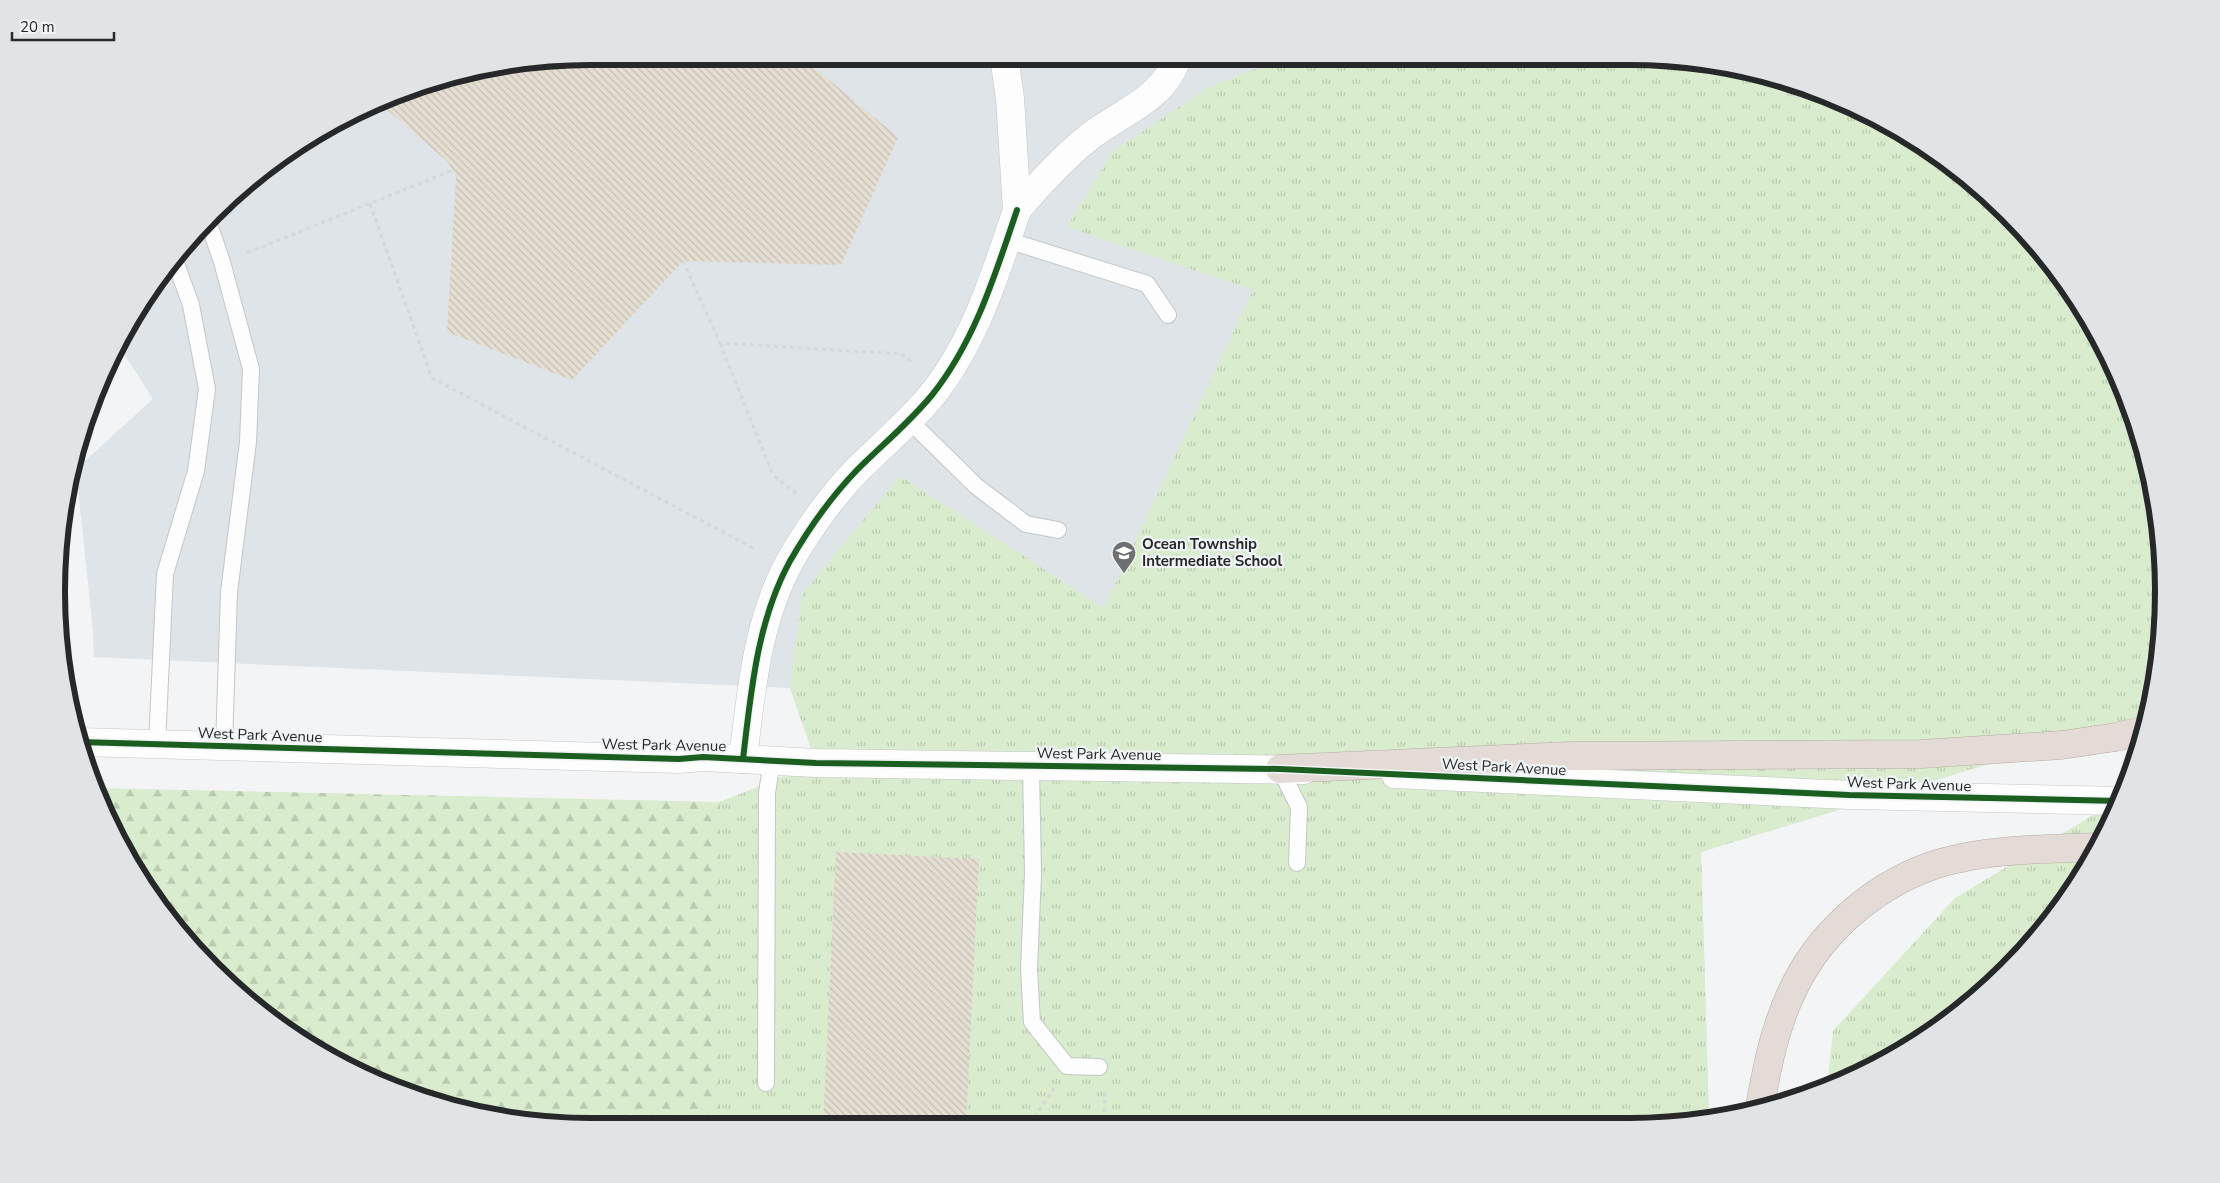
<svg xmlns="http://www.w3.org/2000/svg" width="2220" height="1183" font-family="'Nunito Sans',sans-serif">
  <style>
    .built { fill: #dee4e8 }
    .grass { fill: url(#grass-tufts) }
    .forest { fill: url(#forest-firs) }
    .building { fill: url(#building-back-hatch) }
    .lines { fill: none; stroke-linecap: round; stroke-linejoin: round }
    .lane-casing { stroke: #c4c6c7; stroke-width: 18 }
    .street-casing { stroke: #c4c6c7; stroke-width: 29 }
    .secondary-casing { stroke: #c4c6c7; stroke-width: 29 }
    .highway-casing { stroke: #b6aca7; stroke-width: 29 }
    .path { stroke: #d7d8d8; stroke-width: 3; stroke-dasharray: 4 4; stroke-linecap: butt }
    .lane { stroke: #fdfdfe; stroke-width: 16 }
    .street { stroke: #fdfdfe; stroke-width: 28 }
    .secondary { stroke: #fdfdfe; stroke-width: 28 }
    .highway { stroke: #e4dbd6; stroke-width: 28 }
    .cycleway-casing { stroke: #f1f4f6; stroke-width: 9 }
    .cycleway { stroke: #1b5e20; stroke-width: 6 }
    .labels { text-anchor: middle; stroke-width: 4.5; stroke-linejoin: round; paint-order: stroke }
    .poi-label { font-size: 15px; font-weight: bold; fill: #272829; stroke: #f1f4f6; text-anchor: start }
    .street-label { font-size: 15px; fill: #272829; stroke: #f1f4f6 }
    .rim { fill: none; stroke: #272829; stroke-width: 6 }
  </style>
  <defs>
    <pattern id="grass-tufts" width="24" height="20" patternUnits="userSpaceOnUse" patternTransform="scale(1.25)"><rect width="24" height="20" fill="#d9eccd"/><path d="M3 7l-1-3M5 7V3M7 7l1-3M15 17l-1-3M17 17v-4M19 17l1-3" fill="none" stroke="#bacab0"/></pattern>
    <pattern id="forest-firs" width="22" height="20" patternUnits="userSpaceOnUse" patternTransform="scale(1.25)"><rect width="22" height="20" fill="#d9eccd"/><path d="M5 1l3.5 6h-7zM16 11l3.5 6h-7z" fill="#bacab0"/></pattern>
    <pattern id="building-back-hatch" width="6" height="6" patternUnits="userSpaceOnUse" patternTransform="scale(1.25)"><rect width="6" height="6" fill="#e5ded2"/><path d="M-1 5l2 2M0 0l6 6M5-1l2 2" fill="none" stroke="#c4beb4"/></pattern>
  </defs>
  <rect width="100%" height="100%" fill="#f2f4f5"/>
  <path class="built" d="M592,56L1663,57L1767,75L1865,112L1955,167L2031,239L2092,324L2135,420L2159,522L2163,627L2148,715L1701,852L1709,1119L1699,1122L720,1125V802L816,763L790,688L94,657L93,631L76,469L153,399L119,346L146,294L189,238L265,167L324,128L419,85L487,66Z"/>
  <g class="grass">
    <path d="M1286,57H1663L1767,75L1865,112L1955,167L2031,239L2092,324L2135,420L2159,522L2163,627L2148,715L1701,852L1709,1119L1699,1122L720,1125V802L816,763L790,688L802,594L900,476L1104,608L1253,290L1067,227L1112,152L1207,88Z"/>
    <path d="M2120,799L2108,828L2031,945L1926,1036L1827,1088L1833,1031L1955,898Z"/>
  </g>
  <path class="forest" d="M94,788L720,802V1125L557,1126L453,1109L355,1071L266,1016L213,970L146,889Z"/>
  <g class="building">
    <path d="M592,56H800L898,137L841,265L683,261L572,380L447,332L456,176L448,162L379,103L419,85L487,66Z"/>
    <path d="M836,852L979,859L966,1124L823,1125Z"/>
  </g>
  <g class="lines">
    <defs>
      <g id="lane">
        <path d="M208,221L222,262L251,369L248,442L229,592L224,746"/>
        <path d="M1007,240L1147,284L1168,315"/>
        <path d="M910,421L976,486L1026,524L1058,530"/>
        <path d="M157,744L165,574L196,471L207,389L191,305L174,258"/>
        <path d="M1031,766L1033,874L1029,969L1032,1022L1067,1066L1099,1067"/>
        <path d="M1280,769L1299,807L1297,863"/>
        <path d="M766,1083L767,793L772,761"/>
      </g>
      <g id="street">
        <path d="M1004,57L1010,98L1017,210C1039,184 1062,159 1089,137C1120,113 1166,98 1177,57"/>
        <path d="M743,759C751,692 757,621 790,561C809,528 831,497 857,470C882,445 909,423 932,395C975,341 995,275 1017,210"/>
      </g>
      <g id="secondary">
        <path d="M79,742L679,759L703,757L816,763L1304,770"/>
        <path d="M1395,774L1849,795L2119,801"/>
      </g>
      <g id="highway">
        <path d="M1280,769L1568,756L1921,754L2062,745L2116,737L2146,730"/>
        <path d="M1760,1106C1767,1068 1774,1031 1790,996C1816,936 1870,888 1931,866C1980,849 2044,849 2096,847"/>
      </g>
    </defs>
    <use href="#lane" class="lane-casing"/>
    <use href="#street" class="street-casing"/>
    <use href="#secondary" class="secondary-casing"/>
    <use href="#highway" class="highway-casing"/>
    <g class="path">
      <path d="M370,204L432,378L753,548"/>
      <path d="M247,253L453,170"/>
      <path d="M683,261L720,343L901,354L915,364"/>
      <path d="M720,343L773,475L797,494"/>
      <path d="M1103,1093L1105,1094L1104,1124"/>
      <path d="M1030,1124L1054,1088"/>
    </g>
    <use href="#lane" class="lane"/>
    <use href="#street" class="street"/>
    <use href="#secondary" class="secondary"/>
    <use href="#highway" class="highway"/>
    <defs>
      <g id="cycleway">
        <path d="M79,742L679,759L703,757L816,763L1280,769L1849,795L2119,801"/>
        <path d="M743,759C751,692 757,621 790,561C809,528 831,497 857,470C882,445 909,423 932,395C975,341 995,275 1017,210"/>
      </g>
    </defs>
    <use href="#cycleway" class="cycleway-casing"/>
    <use href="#cycleway" class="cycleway"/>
  </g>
  <defs>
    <symbol id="school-pin" viewBox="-11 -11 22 30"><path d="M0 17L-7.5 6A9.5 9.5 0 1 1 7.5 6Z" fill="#6e6f70" stroke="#f1f4f6"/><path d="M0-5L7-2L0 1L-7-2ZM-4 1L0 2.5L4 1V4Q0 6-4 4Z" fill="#fff"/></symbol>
  </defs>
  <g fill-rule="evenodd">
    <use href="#school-pin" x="1110" y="539" width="28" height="38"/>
  </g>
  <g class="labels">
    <g class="poi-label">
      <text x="1142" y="549">Ocean Township<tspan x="1142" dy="17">Intermediate School</tspan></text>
    </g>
    <g class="street-label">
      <text transform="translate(260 735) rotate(2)" y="5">West Park Avenue</text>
      <text transform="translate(664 745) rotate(1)" y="5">West Park Avenue</text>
      <text transform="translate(1099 754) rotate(1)" y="5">West Park Avenue</text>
      <text transform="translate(1504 767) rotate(3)" y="5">West Park Avenue</text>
      <text transform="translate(1909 784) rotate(2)" y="5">West Park Avenue</text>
    </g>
  </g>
  <path d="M0 0H2220V1183H0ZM591 65H1629A526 526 0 0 1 2155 591V592A526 526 0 0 1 1629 1118H591A526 526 0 0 1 65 592V591A526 526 0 0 1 591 65Z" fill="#e1e4e6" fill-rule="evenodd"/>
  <path class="rim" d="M591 65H1629A526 526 0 0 1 2155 591V592A526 526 0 0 1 1629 1118H591A526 526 0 0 1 65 592V591A526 526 0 0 1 591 65Z"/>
  <path d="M12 32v8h102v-8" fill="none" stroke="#272829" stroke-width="2.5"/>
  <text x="20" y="32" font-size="15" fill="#272829" stroke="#f1f4f6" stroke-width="4" paint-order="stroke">20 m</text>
</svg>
